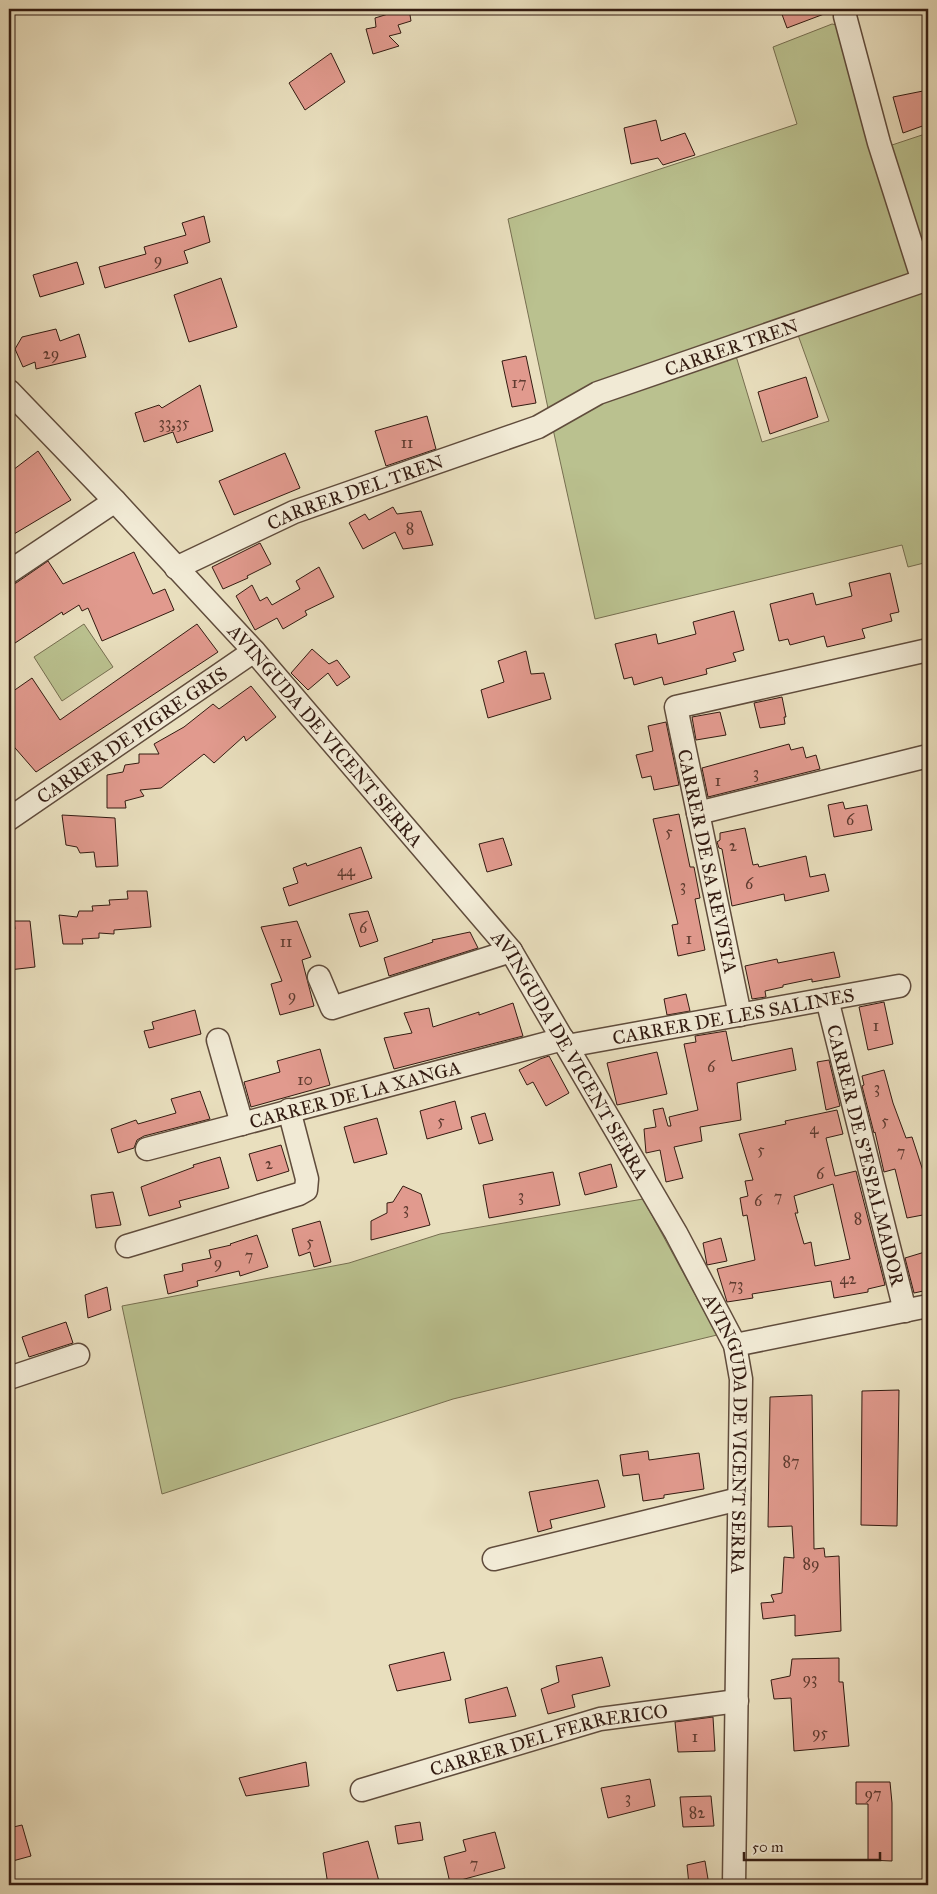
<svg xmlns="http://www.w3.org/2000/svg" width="937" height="1894" font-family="'IM FELL Great Primer',serif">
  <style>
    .green { fill: #bac18f; stroke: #766e50 }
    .building { fill: #e19a8e; stroke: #331b11; fill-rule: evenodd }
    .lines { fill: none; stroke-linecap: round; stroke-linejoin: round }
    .street-casing { stroke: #604c3c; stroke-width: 25 }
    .street { stroke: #f1ead5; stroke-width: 22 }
    .labels { text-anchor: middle; stroke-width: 4.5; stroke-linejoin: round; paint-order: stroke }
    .number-label { font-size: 16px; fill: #5e3b30 }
    .street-label { font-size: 19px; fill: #331b11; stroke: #f1ead5 }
  </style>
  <rect width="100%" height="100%" fill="#e9dfbe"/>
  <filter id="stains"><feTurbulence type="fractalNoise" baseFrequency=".004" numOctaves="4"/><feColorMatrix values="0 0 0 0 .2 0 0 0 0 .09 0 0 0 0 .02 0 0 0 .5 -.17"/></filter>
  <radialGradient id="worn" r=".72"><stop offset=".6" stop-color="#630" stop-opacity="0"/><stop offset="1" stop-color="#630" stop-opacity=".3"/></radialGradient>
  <g class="green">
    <path d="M832,24L842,26L912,273L549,413L508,219L797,124L773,47Z"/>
    <path d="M928,133V271L886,147Z"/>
    <path d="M928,290V562L908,567L902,545L595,619L553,429L614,398L736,356L762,442L829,421L798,335Z"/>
    <path d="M84,624L113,667L62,701L34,657Z"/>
    <path d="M643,1199L717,1335L453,1399L162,1494L122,1306L349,1263L440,1234Z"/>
  </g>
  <g class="building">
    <path d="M387,9H409L411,21L398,25L401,33L389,36L399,46L373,54L366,29L376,27L375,18L388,14Z"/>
    <path d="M780,9H833L832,11L787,28Z"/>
    <path d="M331,53L345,82L305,110L289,83Z"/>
    <path d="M928,90V124L903,133L893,97Z"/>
    <path d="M656,120L661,141L685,133L695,155L663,165L658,158L631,164L624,128Z"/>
    <path d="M204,216L210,242L184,251L188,263L105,288L99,267L146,254L144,247L186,235L182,223Z"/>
    <path d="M77,262L84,284L40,297L33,275Z"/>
    <path d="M221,278L237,327L189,342L174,295Z"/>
    <path d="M56,329L60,341L79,334L86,357L36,369L35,362L23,367L15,349L22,337Z"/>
    <path d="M526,356L536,403L512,407L502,361Z"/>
    <path d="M806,377L818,417L770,434L758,392Z"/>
    <path d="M200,385L213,431L177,443L173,432L144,442L135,413L159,405L162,408Z"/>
    <path d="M427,416L436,449L386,466L375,431Z"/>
    <path d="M38,451L71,500L9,537V473Z"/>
    <path d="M285,453L300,488L234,515L219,481Z"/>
    <path d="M393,507L397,514L421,511L433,545L403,549L395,532L363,549L349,523L365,514L369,520Z"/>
    <path d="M260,543L271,564L247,576L248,578L223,589L212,567Z"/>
    <path d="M134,552L153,594L165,589L174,610L102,641L88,608L82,611L79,605L63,615L62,612L9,647V585L16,583L48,561L63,584Z"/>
    <path d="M319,567L334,597L305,611L307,615L283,629L277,618L255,630L236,596L252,585L260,601L267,597L272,605L300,589L296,581Z"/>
    <path d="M890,573L899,612L890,614L892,621L862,629L865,638L827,647L824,636L790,645L788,639L779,641L770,604L813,593L816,605L852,596L849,583Z"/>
    <path d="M734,611L744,650L733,653L736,661L706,669L707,674L664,685L662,677L634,685L632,677L624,679L615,644L656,634L658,644L696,634L693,622Z"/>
    <path d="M197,624L218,652L36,772L9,741V694L32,678L60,720Z"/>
    <path d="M312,649L329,664L337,660L350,677L337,686L328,673L308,690L291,673Z"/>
    <path d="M526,651L531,674L544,673L551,699L488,718L481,690L504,682L498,661Z"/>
    <path d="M251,686L276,717L246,741L244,736L214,763L204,754L161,788L140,790L144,796L125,801L126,808H107V775L123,772L125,765L139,763V754H159L154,744L184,727L213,704L219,709Z"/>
    <path d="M782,697L786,717H784L785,724L760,728L754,703Z"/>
    <path d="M720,712L726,735L696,740L692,717Z"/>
    <path d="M666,722L679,785L654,790L651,776L642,778L636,755L653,751L648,726Z"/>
    <path d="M789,744L791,750L803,747L806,758L816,755L820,769L708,797L702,768Z"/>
    <path d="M843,802L845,809L867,805L872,830L834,837L828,805Z"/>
    <path d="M679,814L690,867H694L700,898L695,899L705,950L678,956L672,925L678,924L653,819Z"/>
    <path d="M62,815L115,818L118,866L96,867L94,852L80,853L77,847L66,845Z"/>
    <path d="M745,828L753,865L758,864L759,867L806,856L810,877L825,874L829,891L785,901L784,894L732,906L722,849L719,848L717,842L720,840V833Z"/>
    <path d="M503,838L512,865L487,872L479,844Z"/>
    <path d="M361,847L372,878L289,906L283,888L298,883L293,868L306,863L307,866Z"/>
    <path d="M127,891H147L151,927L114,930V934L99,933V938L82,939L83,944H63L59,915L77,917L79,911H93L92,906L110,905L109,900L128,899Z"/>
    <path d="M368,911L378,941L360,947L349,914Z"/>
    <path d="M14,921H30L35,967L9,970V928L15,929Z"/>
    <path d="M297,921L311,957L302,960L314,1006L280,1015L271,984L282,981L261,927Z"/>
    <path d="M470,932L478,948L389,976L384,958L433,942L432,940Z"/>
    <path d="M834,952L840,977L812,982V979L783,985V987L765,991L766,997L752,999L745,966L777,959L778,963Z"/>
    <path d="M686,994L690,1011L667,1015L664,999Z"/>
    <path d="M884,1002L893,1044L868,1050L859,1007Z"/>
    <path d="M513,1003L523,1036L394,1069L384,1038L412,1033L404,1013L429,1008L433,1027L479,1012V1015Z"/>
    <path d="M195,1010L201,1034L149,1048L144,1031L154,1029L152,1022Z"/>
    <path d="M726,1031L732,1061L792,1048L796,1070L737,1083L741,1120L700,1127L702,1141L674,1147L683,1178L666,1182L660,1150L646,1153L644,1129L656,1127L653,1110L663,1108L668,1126H671L669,1117L698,1110L684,1044L696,1042L695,1036Z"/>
    <path d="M320,1049L330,1085L251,1107L244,1082L280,1072L277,1061Z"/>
    <path d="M657,1052L667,1094L617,1105L607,1063Z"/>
    <path d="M549,1056L569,1093L546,1106L533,1082L527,1085L519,1070L540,1059Z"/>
    <path d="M829,1060L840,1106L826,1110L817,1062Z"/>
    <path d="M884,1070L893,1103L906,1138L912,1137L925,1177L928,1176V1214L907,1218L895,1169L884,1172L875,1132L874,1133L862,1086L864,1085L862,1076Z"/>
    <path d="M200,1091L210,1119L144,1136L137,1140L134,1148L118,1153L111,1129L136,1120L138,1124L176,1113L171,1099Z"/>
    <path d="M455,1101L462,1129L427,1139L420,1111Z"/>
    <path d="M837,1110L843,1134L826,1138L835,1176L856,1171L885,1285L868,1289V1292L834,1298L831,1281L752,1294L753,1298L727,1302L717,1269L755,1260L747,1215L743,1216L740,1198L748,1196L745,1181L753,1180L739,1134L786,1124L785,1121ZM833,1184L850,1259L815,1266L811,1242L804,1244L795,1213H798L794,1196Z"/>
    <path d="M485,1113L493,1140L479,1144L471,1117Z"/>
    <path d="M377,1118L387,1154L354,1163L344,1127Z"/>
    <path d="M281,1145L289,1171L257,1181L249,1154Z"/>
    <path d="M220,1157L229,1188L179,1201L181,1207L149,1216L141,1187L194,1167L193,1165Z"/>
    <path d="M611,1164L617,1187L585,1195L579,1173Z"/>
    <path d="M553,1172L560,1205L489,1218L483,1185Z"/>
    <path d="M403,1186L421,1194L430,1225L371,1240V1221L387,1213V1203L393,1202Z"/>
    <path d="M113,1192L121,1225L96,1228L91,1195Z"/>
    <path d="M320,1221L331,1262L314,1267L310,1252L299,1256L292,1229Z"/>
    <path d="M257,1235L268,1267L240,1276L239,1271L197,1281L198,1286L168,1294L164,1275L183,1271L182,1264L211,1258L209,1250L231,1245L230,1244Z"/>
    <path d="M721,1238L727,1261L707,1265L703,1243Z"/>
    <path d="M928,1251V1290L914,1293L905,1258Z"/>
    <path d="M107,1287L111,1310L88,1318L85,1295Z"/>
    <path d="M66,1322L73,1343L29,1357L22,1337Z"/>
    <path d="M899,1390L897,1526L861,1525L862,1391Z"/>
    <path d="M812,1395L814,1549L824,1548L825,1557L839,1556L841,1631L795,1636V1615L763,1619L761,1603L774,1602L771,1595L782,1593L784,1557L794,1558L792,1526L768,1527L770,1397Z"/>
    <path d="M648,1451L649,1460L699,1453L704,1489L664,1495V1498L643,1501L639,1474L623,1476L620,1455Z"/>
    <path d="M598,1480L605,1507L550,1520L552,1528L538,1532L529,1492Z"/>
    <path d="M444,1652L451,1680L397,1691L389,1665Z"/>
    <path d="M602,1657L610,1686L572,1695L575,1707L548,1714L541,1689L559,1682L556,1666Z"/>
    <path d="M839,1658V1682H843L849,1746L794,1751L791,1698L774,1699L771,1680L790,1676L792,1659Z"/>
    <path d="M507,1687L516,1716L469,1723L465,1699Z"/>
    <path d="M713,1717L715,1751L678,1752L675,1722Z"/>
    <path d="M306,1762L309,1786L246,1796L239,1778Z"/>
    <path d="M650,1779L655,1806L608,1818L601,1788Z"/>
    <path d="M856,1782H890L892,1803V1861L868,1860V1804H856Z"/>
    <path d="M711,1796L714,1826L683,1827L680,1797Z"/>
    <path d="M420,1822L423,1840L398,1844L395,1826Z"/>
    <path d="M22,1825L31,1856L9,1862V1828Z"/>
    <path d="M495,1832L505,1868L450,1883L444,1857L466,1851L463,1840Z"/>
    <path d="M368,1841L380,1885H349L347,1883L328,1885L323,1853Z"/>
    <path d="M705,1861L709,1885H689L687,1865Z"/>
  </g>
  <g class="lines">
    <defs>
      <g id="street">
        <path d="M846,9L845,16L879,143L923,281"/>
        <path id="s1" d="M9,391L115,501L254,651L511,951L676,1233L735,1345L741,1379L734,1885"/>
        <path id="s2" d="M176,568L294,512L538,427L598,393L928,279"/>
        <path d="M9,572L115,501"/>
        <path d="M698,813L928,756"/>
        <path id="s3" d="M9,819L254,651"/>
        <path d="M319,977L332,1008L511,951"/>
        <path id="s4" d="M827,999L905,1311"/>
        <path d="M740,1015L676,707L928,650"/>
        <path d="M218,1040L242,1124"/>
        <path id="s5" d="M567,1046L899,986"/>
        <path id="s6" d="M147,1149L563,1039"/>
        <path d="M127,1246L299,1194L306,1190L307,1179L289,1110"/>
        <path d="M735,1345L928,1306"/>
        <path d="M9,1378L78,1355"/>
        <path d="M494,1559L739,1499"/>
        <path id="s7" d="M362,1790L600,1719L737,1701"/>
      </g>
    </defs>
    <use href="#street" class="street-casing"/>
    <use href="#street" class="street"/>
  </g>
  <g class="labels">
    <g class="number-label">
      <text x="158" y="265">9</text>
      <text x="51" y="359">29</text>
      <text x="519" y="388">17</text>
      <text x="174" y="428">33,35</text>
      <text x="407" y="448">11</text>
      <text x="410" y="534">8</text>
      <text x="756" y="778">3</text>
      <text x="718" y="786">1</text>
      <text x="850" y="825">6</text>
      <text x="669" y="837">5</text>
      <text x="733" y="851">2</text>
      <text x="346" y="876">44</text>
      <text x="749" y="889">6</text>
      <text x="683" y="891">3</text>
      <text x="363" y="933">6</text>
      <text x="689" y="944">1</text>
      <text x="286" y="947">11</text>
      <text x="292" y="1001">9</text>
      <text x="876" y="1031">1</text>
      <text x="711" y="1072">6</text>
      <text x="305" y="1085">10</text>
      <text x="877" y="1093">3</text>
      <text x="441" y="1126">5</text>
      <text x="885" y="1126">5</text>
      <text x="814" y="1134">4</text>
      <text x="761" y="1155">5</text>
      <text x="901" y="1157">7</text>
      <text x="269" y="1169">2</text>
      <text x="820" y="1179">6</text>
      <text x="521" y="1201">3</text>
      <text x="778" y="1202">7</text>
      <text x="758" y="1206">6</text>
      <text x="406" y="1214">3</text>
      <text x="858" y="1224">8</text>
      <text x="310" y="1247">5</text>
      <text x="249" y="1261">7</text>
      <text x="218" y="1268">9</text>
      <text x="848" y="1284">42</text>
      <text x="736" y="1290">73</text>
      <text x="791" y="1467">87</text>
      <text x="811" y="1569">89</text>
      <text x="810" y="1684">93</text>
      <text x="820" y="1738">95</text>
      <text x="695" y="1742">1</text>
      <text x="873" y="1799">97</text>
      <text x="628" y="1803">3</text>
      <text x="697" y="1818">82</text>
      <text x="474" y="1869">7</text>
    </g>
    <g class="street-label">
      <text dy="7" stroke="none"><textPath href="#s2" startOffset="599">CARRER TREN</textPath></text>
      <text dy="7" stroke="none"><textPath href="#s2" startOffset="195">CARRER DEL TREN</textPath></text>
      <text dy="7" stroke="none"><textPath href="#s3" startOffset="149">CARRER DE PIGRE GRIS</textPath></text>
      <text dy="7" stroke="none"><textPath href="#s1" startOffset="468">AVINGUDA DE VICENT SERRA</textPath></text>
      <text transform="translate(708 861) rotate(78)" y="7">CARRER DE SA REVISTA</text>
      <text dy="7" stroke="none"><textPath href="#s5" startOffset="169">CARRER DE LES SALINES</textPath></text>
      <text dy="7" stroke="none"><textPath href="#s1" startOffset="872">AVINGUDA DE VICENT SERRA</textPath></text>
      <text dy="7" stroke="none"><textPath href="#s6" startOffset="215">CARRER DE LA XANGA</textPath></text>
      <text dy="7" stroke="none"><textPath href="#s4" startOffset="161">CARRER DE S'ESPALMADOR</textPath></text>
      <text dy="7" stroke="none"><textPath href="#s1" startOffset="1292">AVINGUDA DE VICENT SERRA</textPath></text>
      <text dy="7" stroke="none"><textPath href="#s7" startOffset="194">CARRER DEL FERRERICO</textPath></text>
    </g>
  </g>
  <rect width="937" height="1894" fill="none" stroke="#e9dfbe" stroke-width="30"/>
  <rect x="10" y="10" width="917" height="1874" fill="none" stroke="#331b11" stroke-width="2.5"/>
  <rect x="15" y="15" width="907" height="1864" fill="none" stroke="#331b11"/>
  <path d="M744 1852v8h136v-8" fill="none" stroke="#331b11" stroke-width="2.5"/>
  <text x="752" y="1852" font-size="15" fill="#331b11" stroke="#f1ead5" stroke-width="4" paint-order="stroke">50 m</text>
  <rect width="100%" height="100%" filter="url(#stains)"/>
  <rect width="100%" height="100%" fill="url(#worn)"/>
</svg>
